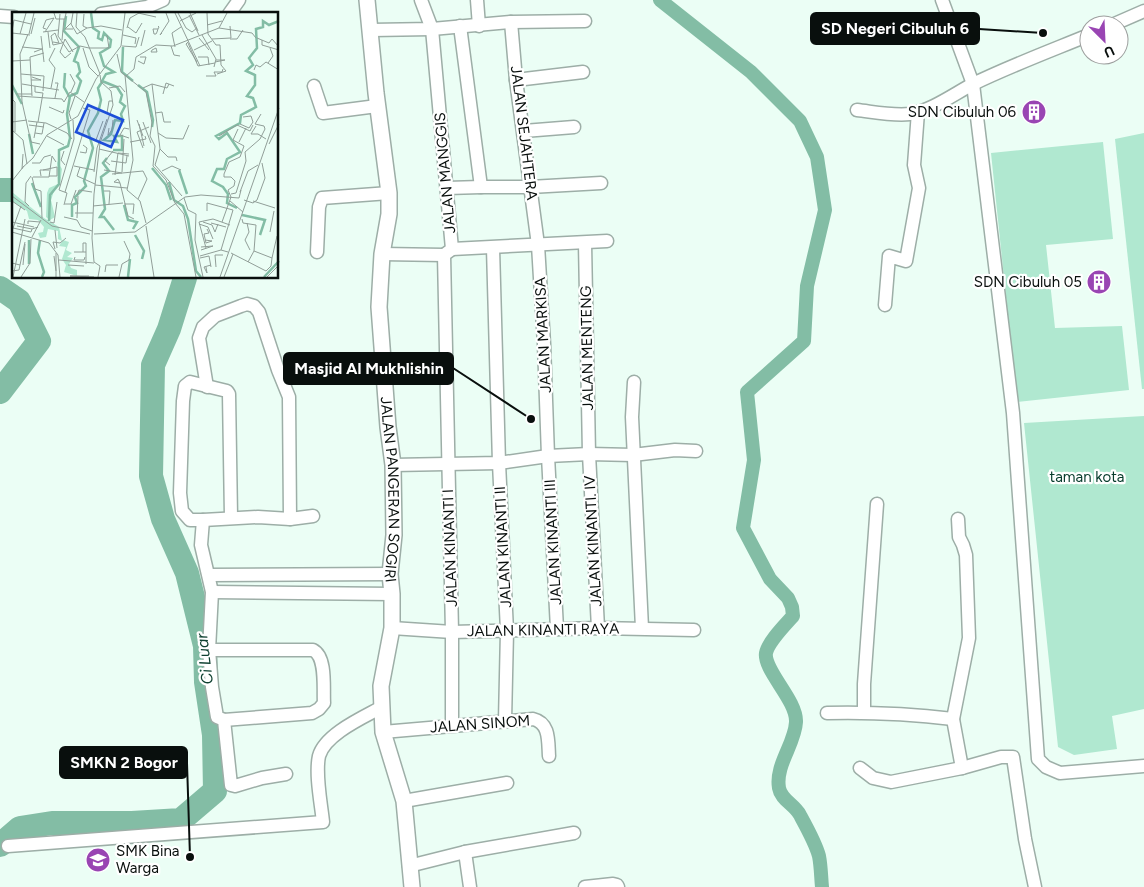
<svg xmlns="http://www.w3.org/2000/svg" width="1144" height="887" font-family="Figtree,sans-serif">
  <style>
    .green { fill: #b0e8d0 }
    .lines { fill: none; stroke-linecap: round; stroke-linejoin: round }
    .canal { stroke: #83bda5; stroke-width: 14 }
    .river { stroke: #83bda5; stroke-width: 24 }
    .minor-casing { stroke: #9daea7; stroke-width: 15 }
    .tertiary-casing { stroke: #9daea7; stroke-width: 18 }
    .minor { stroke: #fff; stroke-width: 12 }
    .tertiary { stroke: #fff; stroke-width: 15 }
    .labels { text-anchor: middle; stroke-width: 4.5; stroke-linejoin: round; paint-order: stroke }
    .poi-label { font-size: 15px; fill: #090f0d; stroke: #fff; text-anchor: end }
    .street-label { font-size: 15px; fill: #090f0d; stroke: #fff }
    .park-label { font-size: 15px; fill: #073c2c; stroke: #fff }
    .water-label { font-size: 16px; font-style: italic; fill: #0f4131; stroke: #fff }
    .inset-river { fill: none; stroke: #83bda5; stroke-width: 2.5 }
    .inset-road { fill: none; stroke: #919e98; stroke-width: 1 }
    .view { fill: #1d4ed8; fill-opacity: 0.15; stroke: #1d4ed8; stroke-width: 2.5 }
    .inset-edge { fill: none; stroke: #090f0d; stroke-width: 2.5 }
    .leader { fill: none; stroke: #090f0d; stroke-width: 2 }
    .callout-dot { fill: #090f0d; stroke: #fff; stroke-width: 2 }
    .callout { fill: #090f0d; stroke: #090f0d; stroke-width: 2 }
    .callout-label { font-size: 16px; text-anchor: middle; font-weight: bold; fill: #fff }
  </style>
  <rect width="100%" height="100%" fill="#ebfef5"/>
  <g class="green">
    <path d="M1144,133V389H1142L1115,139Z"/>
    <path d="M1103,142L1113,239L1046,245L1055,328L1122,326L1129,390L1017,402L991,153Z"/>
    <path d="M1144,416V709L1112,716L1117,749L1074,755L1058,747L1024,423Z"/>
  </g>
  <g class="lines">
    <path class="canal" d="M660,0L751,72L800,121L817,157L825,210L807,286L804,341L747,392L754,460L743,528L770,579L788,598L792,607L793,616C785,625 768,642 766,653C763,670 797,700 796,722C795,744 775,765 779,788C781,800 794,804 800,815C806,826 816,844 819,856C821,866 821,877 822,887"/>
    <g class="river">
      <path d="M0,190H14"/>
      <path d="M0,288L19,301L39,341L0,392"/>
      <path d="M0,845L20,828L52,823H132L181,820L215,791L214,735L206,682L205,646L187,573L163,519L151,476L153,365L169,329L185,278"/>
    </g>
    <defs>
      <g id="minor">
        <path d="M421,0L432,29L452,249L444,255L452,632V725"/>
        <path d="M477,0L479,26"/>
        <path d="M942,0L973,84L1013,413L1038,759L1046,767L1060,773L1144,766"/>
        <path d="M101,14L147,7L163,0"/>
        <path d="M229,14L239,0"/>
        <path d="M0,16L14,17"/>
        <path d="M511,22L516,80L538,245L544,344L548,456L557,629"/>
        <path d="M1112,25L1144,11"/>
        <path d="M460,26L481,187H530L601,183"/>
        <path d="M371,30L432,29L511,22L585,21"/>
        <path d="M516,80L583,72"/>
        <path d="M314,86L323,113L377,106"/>
        <path d="M857,110C874,112 893,116 910,114C931,111 954,94 973,84C1010,66 1050,51 1089,35"/>
        <path d="M524,131L574,127"/>
        <path d="M447,188L481,187"/>
        <path d="M585,243L589,454L598,628"/>
        <path d="M493,248L499,463L507,631L505,721"/>
        <path d="M452,249L607,241"/>
        <path d="M317,252L319,207L322,198L389,193"/>
        <path d="M382,254L444,255"/>
        <path d="M885,305L889,256L906,261L919,188L914,165L918,112"/>
        <path d="M634,382L632,417L642,628"/>
        <path d="M207,387L199,338L203,327L215,316L241,306L247,304L254,306L259,312L278,370L289,397L290,519"/>
        <path d="M393,465L499,463L548,456L589,454L633,455L675,450L696,451"/>
        <path d="M231,517L229,394L227,391L190,382L185,386L183,401L180,493L182,511L190,520H203L201,545L212,592L209,650L212,687L217,717L224,720L231,785L235,786L262,778L286,774"/>
        <path d="M958,519L959,537L963,545L966,555L969,638L953,719L962,768"/>
        <path d="M203,520L258,517L290,519L313,516"/>
        <path d="M209,575L390,574"/>
        <path d="M212,592L392,594"/>
        <path d="M392,628L452,632L598,628L694,630"/>
        <path d="M209,650H313C327,657 323,689 324,703L319,709L312,713L224,720"/>
        <path d="M864,712V684L877,504"/>
        <path d="M827,713C869,712 911,714 953,719"/>
        <path d="M383,732L533,719C550,723 548,741 549,756"/>
        <path d="M860,768L873,778L891,782L962,768L1001,757H1013L1025,839L1035,887"/>
        <path d="M404,801L507,783"/>
        <path d="M8,846L323,822C321,803 315,774 319,756C325,734 364,717 382,707"/>
        <path d="M465,852L470,887"/>
        <path d="M409,866L465,852L574,833"/>
        <path d="M585,887L613,884L617,885L618,887"/>
      </g>
      <g id="tertiary">
        <path id="s1" d="M367,0L376,93L389,193V214L382,254L379,307L388,427L393,465L394,535L390,574L392,594V628L381,686L383,732L404,801L412,887"/>
      </g>
    </defs>
    <use href="#minor" class="minor-casing"/>
    <use href="#tertiary" class="tertiary-casing"/>
    <use href="#minor" class="minor"/>
    <use href="#tertiary" class="tertiary"/>
  </g>
  <defs>
    <symbol id="building-disc" viewBox="-11 -11 22 22"><circle r="9.5" fill="#9945b3" stroke="#fff"/><path d="M-4-6H4V6H1V3H-1V6H-4ZM-2.5-4.3h1.7v1.8h-1.7ZM.8-4.3h1.7v1.8H.8ZM-2.5-1h1.7V.8h-1.7ZM.8-1h1.7V.8H.8Z" fill="#fff"/></symbol>
    <symbol id="school-disc" viewBox="-11 -11 22 22"><circle r="9.5" fill="#9945b3" stroke="#fff"/><path d="M0-5L7-2L0 1L-7-2ZM-4 1L0 2.5L4 1V4Q0 6-4 4Z" fill="#fff"/></symbol>
  </defs>
  <g fill-rule="evenodd">
    <use href="#building-disc" x="1020" y="98" width="28" height="28"/>
    <use href="#building-disc" x="1085" y="268" width="28" height="28"/>
    <use href="#school-disc" x="84" y="846" width="28" height="28"/>
  </g>
  <g class="labels">
    <g class="poi-label">
      <text x="1016" y="117">SDN Cibuluh 06</text>
      <text x="1082" y="287">SDN Cibuluh 05</text>
      <text x="116" y="856" text-anchor="start">SMK Bina<tspan x="116" dy="17">Warga</tspan></text>
    </g>
    <g class="street-label">
      <text transform="translate(524 133) rotate(83)" y="5">JALAN SEJAHTERA</text>
      <text transform="translate(445 173) rotate(-95)" y="5">JALAN MANGGIS</text>
      <text transform="translate(543 335) rotate(-93)" y="5">JALAN MARKISA</text>
      <text transform="translate(587 348) rotate(-91)" y="5">JALAN MENTENG</text>
      <text dy="5" stroke="none"><textPath href="#s1" startOffset="492">JALAN PANGERAN SOGIRI</textPath></text>
      <text transform="translate(593 541) rotate(-93)" y="5">JALAN KINANTI. IV</text>
      <text transform="translate(553 542) rotate(-93)" y="5">JALAN KINANTI III</text>
      <text transform="translate(503 547) rotate(-93)" y="5">JALAN KINANTI II</text>
      <text transform="translate(450 548) rotate(-92)" y="5">JALAN KINANTI I</text>
      <text transform="translate(543 630) rotate(-1)" y="5">JALAN KINANTI RAYA</text>
      <text transform="translate(480 724) rotate(-4)" y="5">JALAN SINOM</text>
    </g>
    <g class="park-label">
      <text x="1087" y="482">taman kota</text>
    </g>
    <g class="water-label">
      <text transform="translate(204 659) rotate(-97)" y="6">Ci Luar</text>
    </g>
  </g>
  <g transform="translate(12 12)">
    <rect width="266" height="266" fill="#ebfef5"/>
    <path d="M45,149L50,157L48,173L43,176L39,188L43,205L38,208L34,205L35,181L37,176L46,172ZM0,180L32,206L47,215L50,229L46,227V219L36,217L34,225L28,226L26,221L31,220L32,215L26,208L17,207L15,199L0,189ZM51,228L57,230L54,238L60,241L55,245L61,246L57,252L59,256L65,258V264L52,260L54,253L50,247L54,235L47,234Z" fill="#b0e8d0"/>
    <path class="inset-river" d="M79,1L81,16L87,20L86,26L90,28L92,21L99,28L98,35L88,41L92,54L102,60L94,62L90,69L105,75L110,83L108,90L113,94L109,102L111,109L103,108L99,122L92,128L105,130L102,124H110V138H101M111,35L110,60L121,69M53,61L52,75L58,86M0,73L10,92M126,73L135,80L141,108L140,115M17,122L21,142M95,146L91,151L97,159L89,165L93,197L88,205H92L102,218M140,156L154,173L159,188M167,158L175,182M157,170L162,188L171,194L176,207L184,259L189,265M20,171L29,195M112,193L116,208L125,210L121,217M225,196L215,191L216,182L211,175L200,169L205,157H212L215,147L228,140L215,121L207,127L204,124L228,111L229,103L244,95L241,86L235,84L243,73V63L234,59L241,53L237,46L245,36L244,17L251,15V9L257,13L267,9M230,203L253,208L248,223M60,205V193L65,191L63,185L74,174L72,169L81,136L76,119L86,101L89,88L86,76L90,70M37,209L38,183L47,172V138L56,134L58,126L55,102L58,84L65,81L69,69L65,64L68,60L66,51L62,49L67,35L52,19L54,4M123,223L132,239L130,247M28,228L26,241L32,260L30,265M17,252V228M116,265L118,247M252,265L267,249"/>
    <path class="inset-road" d="M42,1L44,7H53L54,1M61,1L59,12L65,22L75,16L71,14L72,2M65,1L64,15L73,25L88,62M126,1L144,5M163,1L188,54M166,1L174,16L180,20L185,16M178,1L186,19M195,1L196,22L204,33H208L209,53L214,59L205,62M48,2L46,24L57,40L68,34L77,36M177,3L187,23M168,9L184,1M59,11L53,17H61M195,13L210,9M116,15L124,21L130,11M75,16L89,14L110,18M115,16L118,6L127,1M207,16L240,21L244,26M34,17L31,16L34,8L42,6M146,17H141L142,22H144L145,20L146,17L147,15L146,14M0,19L2,8L19,12M31,20L46,18M33,20L42,6M36,20L38,36M0,21L18,23M150,21L148,23L157,9L154,1M8,22L14,1M16,22L8,42L10,90L19,130L28,132M17,22L22,1M19,22L23,6M111,23L124,26L123,32M190,23L204,47L202,55M29,24L32,50M187,26L197,38M245,26L257,31L260,27L267,35M53,27L48,40L53,46L59,41M53,27L61,40M200,27L219,26L218,14M218,27H225L231,18M50,28L52,7M250,28V33L267,38M41,30L47,31L43,21L39,24L41,33L50,31M176,30L174,32L185,50M176,31L186,54L203,51M110,34L124,35L127,25M129,34L133,18M159,34L162,43L168,44M10,35L30,37L22,40M163,35L160,21L169,15M71,36L77,55L86,64M77,36H97L95,23M144,36L145,40H139L140,38ZM182,38L200,29M105,42L109,60L134,80L140,111L138,124L143,134L141,154L154,168L163,191L172,202L184,265M124,45L144,33L161,34L207,16L215,1M186,45H196L197,53M0,49L18,48M126,49L132,52L134,45H128M203,50L213,48H204M256,51L261,44L258,36M242,58L244,53L248,55L254,50L267,58M9,62L32,64L31,79M58,62L63,71L59,80M113,63L121,148L115,178L128,189L134,211M114,64L122,57L124,45M194,64H204L202,60H210L211,57M19,68H29L20,65M43,71H46L43,86M10,72L47,78M140,72L155,76L157,72M23,74V80L31,81L26,110M39,76L43,56L37,48L43,36M97,76L108,74L113,80M131,76L140,72L148,137L143,153L170,184M4,82H20M151,82L154,71L162,74M6,84L50,87L52,90L58,80L72,90M20,84L18,45L32,41M0,87L3,90V120M37,95L51,101L52,98M95,101L97,89H100M143,101L150,100L152,110H159M59,107L57,101L63,84M125,108L131,124M16,109L34,111L55,121L60,127M0,110L15,108M131,110L139,131M127,112L132,134M228,112L237,116L241,110L239,104L231,105M17,113L32,115M244,114L239,122H246L254,127M97,116L96,123L100,118L101,108M0,118L11,128L15,152M23,121L30,122L32,111M146,121L154,126L171,127L177,113M35,124L52,133M207,124L225,113L238,119L241,113M22,126L25,110M117,126L108,123L112,116L117,117M84,128L91,109M118,130L134,127L133,124M227,130L234,116M257,132L267,112M85,136L95,107M131,136L125,120L137,115M87,137L117,144M148,137L156,145H164L165,149M52,139L49,148L53,153M68,140L74,141L75,136L71,133M99,149L114,151L115,144M20,151H28L32,145L39,143M98,153L93,149L101,139M62,154L82,158M68,155L65,164L83,172M10,156L21,146L35,123L66,104L84,67L109,34L113,1M10,157L11,142M31,158L45,155V164H37M92,158L110,161M150,159L160,154L169,158M82,160L85,136M110,160L112,127M100,162L131,159L135,167L126,187M103,163L106,141L117,142M29,164L28,158H37M20,165L23,177L29,179L30,206M21,165H37L40,144L44,150M0,169L12,154M108,171L106,167L102,170L108,171L116,204L122,207M83,173L115,176M47,178L62,127L61,108M47,178L55,181L52,193M92,179H98L97,192M53,180L78,98L71,96M228,180L236,159L246,153M219,182L224,181L234,149L233,140L248,127L253,117L252,114L243,112L249,102M65,183L67,178L80,180M0,184L40,214L78,222M172,186L176,198L184,202L183,228L191,265M232,188L241,191L245,188L253,166L250,151M0,189L13,198M218,189L231,200M241,189L263,196M53,192H59L64,178M112,192H122L121,202M17,194L13,190L14,171L19,164M81,194L111,191M195,199V191L221,198L209,238M63,201H81M52,205L65,208L69,215L80,219M65,206L66,184M230,207L231,211L244,213L242,239L236,250M0,210L22,215M38,210L42,211L45,190M191,210L200,213L203,220L206,212M210,210L219,185L216,178L222,174L223,169L219,165H212V162L217,150L228,145L232,134L221,128L226,117M199,211L214,215M235,211L237,220L233,228L238,238M16,212V209L28,210M187,212L196,215L201,227M5,214L20,217L26,215M134,214L142,265M1,216L19,220L20,217M43,218L45,236M0,219L9,194M0,220L37,231L46,243L48,265M258,220L262,199M82,222L123,220L173,185L189,183L227,186L229,178M20,225L29,208M193,228L200,229L194,231L192,222L197,221L195,217M194,236L187,210L201,207L218,213M43,237L41,230L48,231L54,226M189,238L201,234L189,235M242,239L260,246L265,224M62,240H74V252M71,240V231H74V240M44,241V265M219,241L254,259M42,244L44,259M188,244L209,238L216,240M63,245L62,248H72L73,245M188,246L197,244L199,255M47,248L82,251M0,251L8,253L7,258L0,259M8,253L13,230M11,253L13,232M56,253L72,254M194,255L195,261L192,255L199,253M204,255L203,243H211M254,259L259,254L260,246M93,260L94,253H106M77,264H58L82,265M1,265L13,207M9,265L18,251L19,227M86,265L88,254L82,250L80,226L82,182L88,131L101,93L99,79L89,70L88,63M107,265L110,252L117,248L118,242L112,229M208,265L267,96M212,265L221,242M255,265L267,253"/>
    <path class="view" d="M76,93L111,108L99,135L64,120Z"/>
    <rect width="266" height="266" class="inset-edge"/>
  </g>
  <path class="leader" d="M1043 33L979 29M531 419L453 368M190 857L187 763"/>
  <g class="callout-dot">
    <circle cx="1043" cy="33" r="5"/>
    <circle cx="531" cy="419" r="5"/>
    <circle cx="190" cy="857" r="5"/>
  </g>
  <g class="callout">
    <rect x="811" y="13" width="168" height="31" rx="5"/>
    <rect x="284" y="353" width="169" height="31" rx="5"/>
    <rect x="60" y="747" width="127" height="31" rx="5"/>
  </g>
  <g class="callout-label">
    <text x="895" y="34">SD Negeri Cibuluh 6</text>
    <text x="369" y="374">Masjid Al Mukhlishin</text>
    <text x="124" y="768">SMKN 2 Bogor</text>
  </g>
  <g transform="translate(1104 40) rotate(156)"><circle r="24" fill="#ffffff" stroke="#9d9f9e"/>
  <path d="M0-4L9 19L0 12L-9 19Z" fill="#9945b3"/>
  <text y="-8" font-size="14" font-weight="bold" text-anchor="middle" fill="#090f0d">U</text>
  </g>
</svg>
